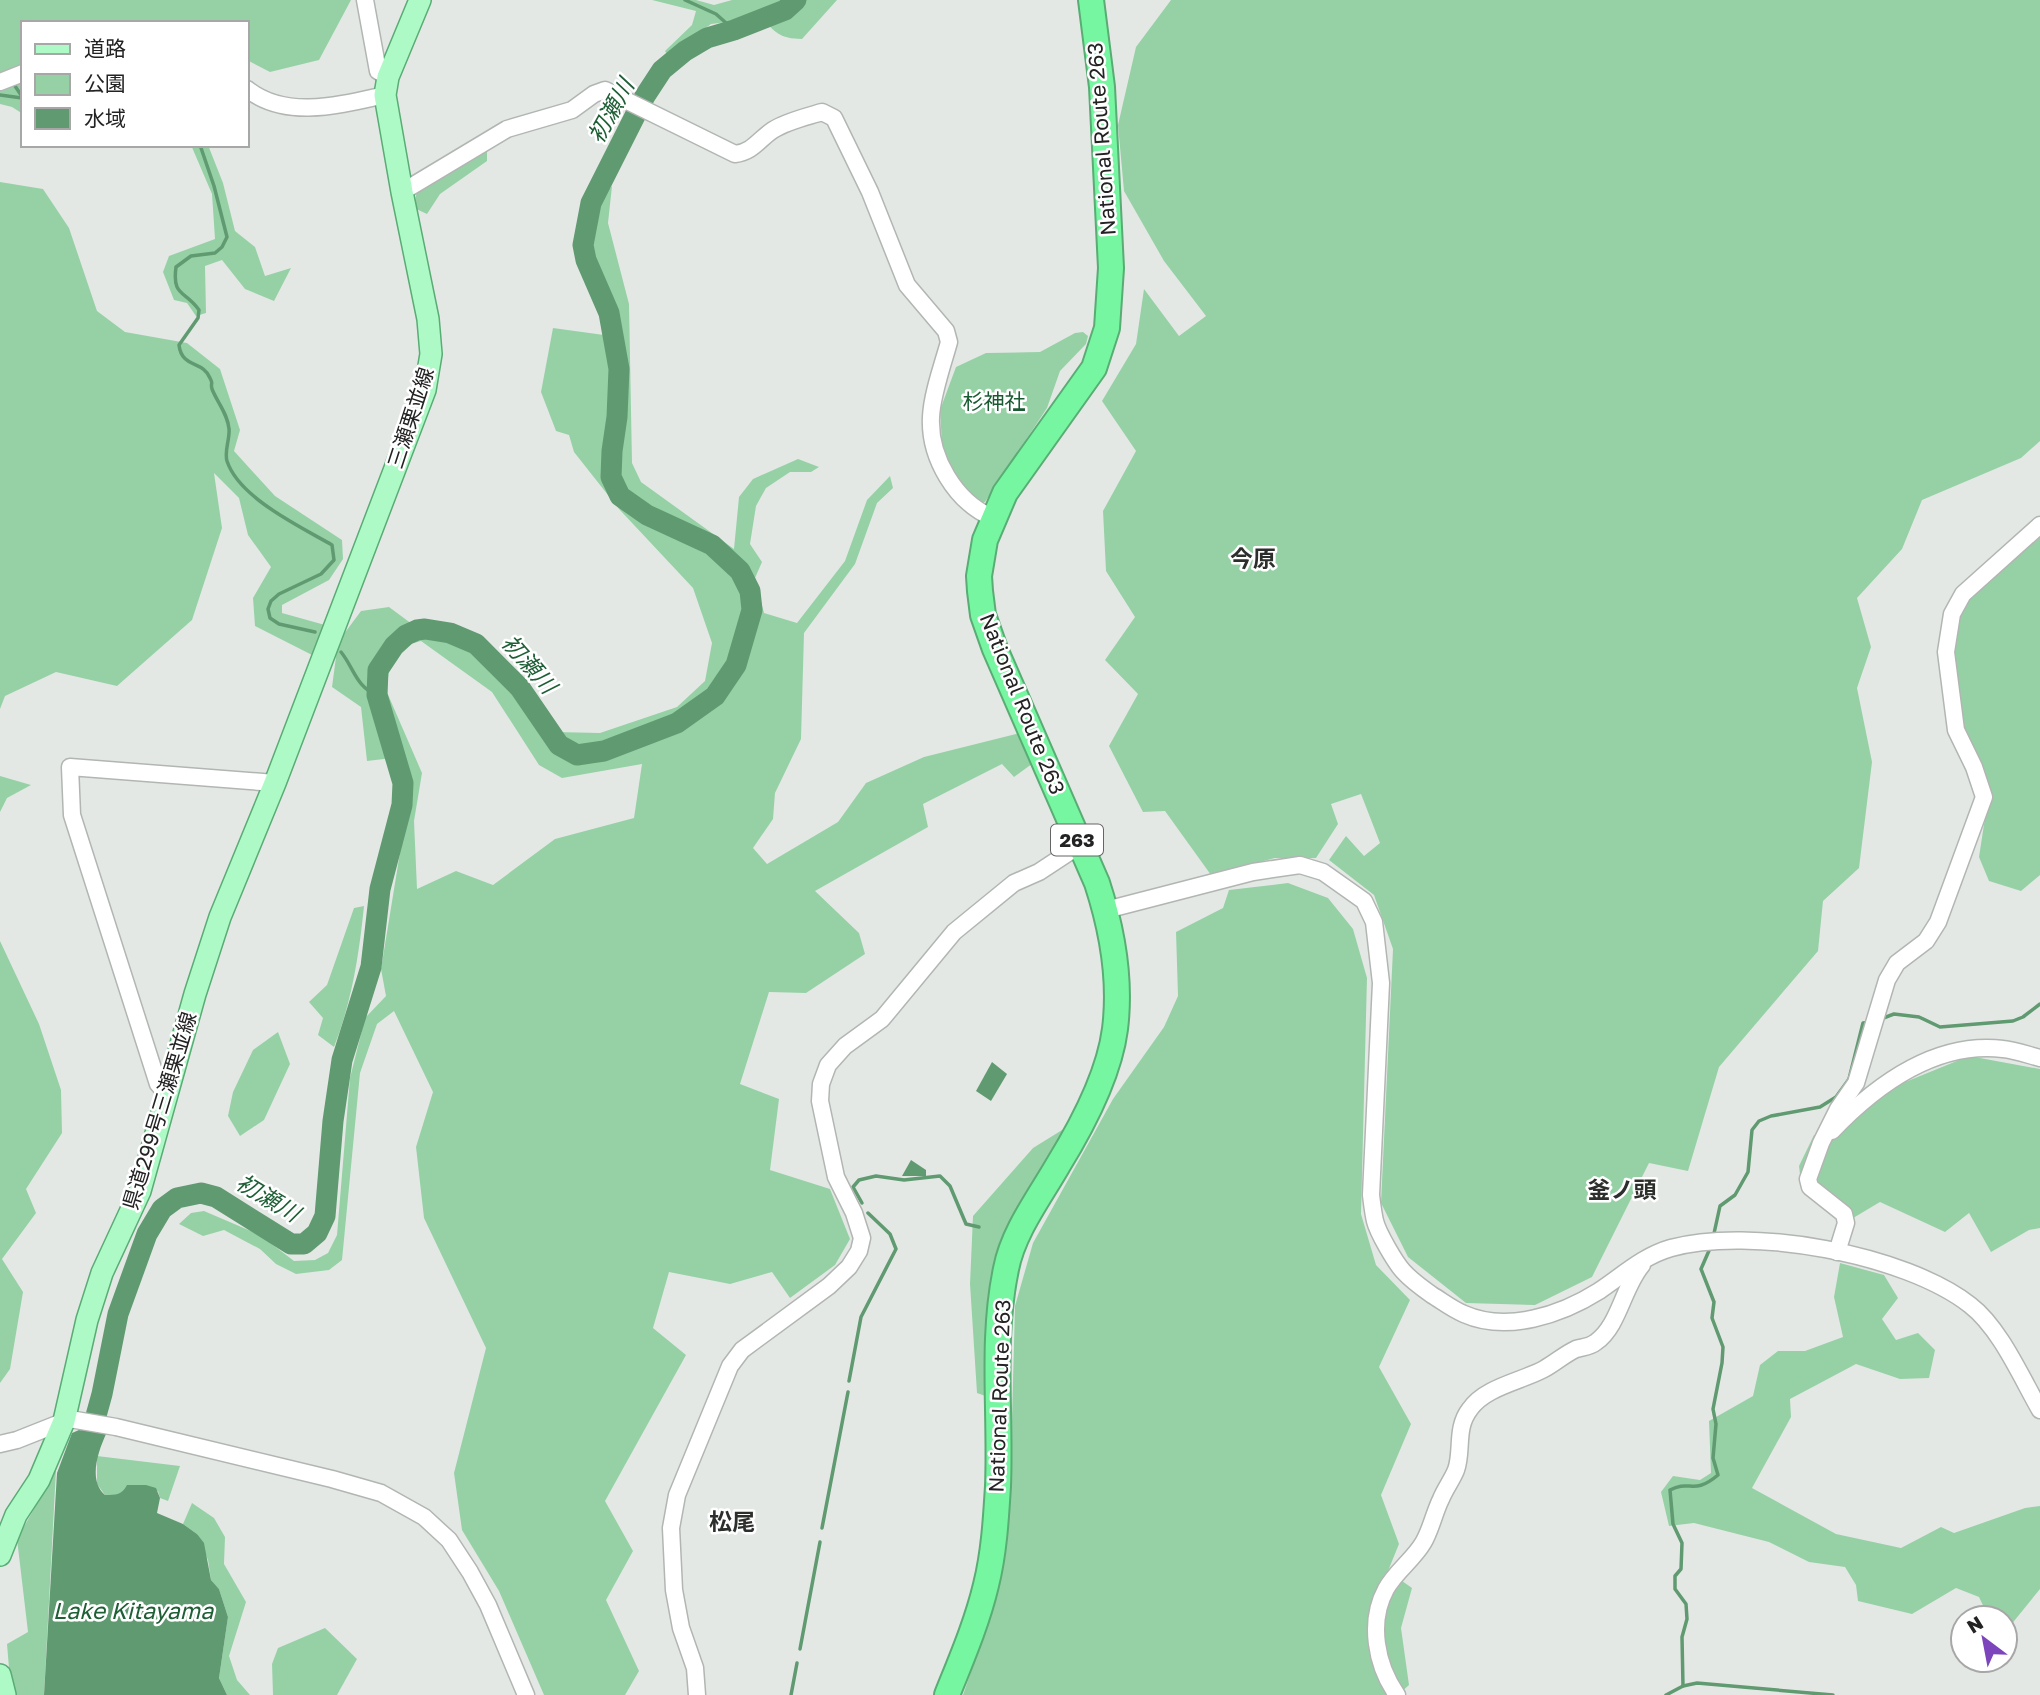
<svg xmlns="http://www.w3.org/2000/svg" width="2040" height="1695" font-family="'Golos Text','Noto Sans JP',sans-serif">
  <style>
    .green { fill: #96d1a6; fill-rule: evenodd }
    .water { fill: #609a71 }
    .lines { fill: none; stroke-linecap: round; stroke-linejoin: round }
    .stream { stroke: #609a71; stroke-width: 3.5 }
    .river { stroke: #609a71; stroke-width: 21 }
    .minor-casing { stroke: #b2b6b3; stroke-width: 19 }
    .major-casing { stroke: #59ac74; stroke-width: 24 }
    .highway-casing { stroke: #59ac74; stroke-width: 28 }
    .minor { stroke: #fff; stroke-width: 16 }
    .major { stroke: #adfac6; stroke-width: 21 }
    .highway { stroke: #76f6a0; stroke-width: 24 }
    .labels { text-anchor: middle; stroke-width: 5; stroke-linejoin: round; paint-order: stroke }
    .shield { fill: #fff; stroke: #646564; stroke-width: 2 }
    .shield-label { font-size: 19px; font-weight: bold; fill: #222322 }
    .street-label { font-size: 21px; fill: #222322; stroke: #fff }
    .park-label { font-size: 21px; fill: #195a32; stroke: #fff }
    .water-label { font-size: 23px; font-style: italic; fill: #1e5f36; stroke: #fff }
    .neighbourhood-label { font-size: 23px; font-weight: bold; fill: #2c2f2c; stroke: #fff }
  </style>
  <rect width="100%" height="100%" fill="#e4e8e5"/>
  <g class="green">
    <path d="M0,0H351L319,60L270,72L247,60V23H23V114L12,107L0,104Z"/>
    <path d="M652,0H696L714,5L732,0H837L802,39C778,39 773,31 759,13L736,21L711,24L668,56L665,51L692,25L696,11Z"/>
    <path d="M1171,0H2040V441L2021,458L1922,500L1902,549L1857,598L1871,647L1857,688L1872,762L1859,868L1823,901L1818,951L1719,1067L1688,1171L1649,1163L1592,1277L1535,1305L1466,1303L1408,1257L1381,1203L1393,949L1374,895L1329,860L1346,836L1364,856L1380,843L1361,794L1331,804L1338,824L1316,858H1275L1211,875L1165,811L1143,812L1109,746L1138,694L1105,660L1135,617L1106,571L1103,511L1136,451L1102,401L1136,344L1144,289L1179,336L1206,316L1164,261L1124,191L1118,125L1136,47Z"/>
    <path d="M191,145H208L223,183L235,231L255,247L265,276L291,268L274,301L245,289L222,260L205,266L206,313L196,316L187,303L174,300L163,272L169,256L215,239L212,194Z"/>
    <path d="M487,148V161L440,194L427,214L414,208L417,190Z"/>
    <path d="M0,182L43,189L69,228L97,311L125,332L187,343L220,369L240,430L234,451L275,496L342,540L343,559L329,580L282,605V613L325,625L316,657L255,626L253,598L271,567L248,535L239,498L214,473L222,528L192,620L117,686L56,672L5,696L0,709Z"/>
    <path d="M612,186L608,223L629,304L632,463L641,482L734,549L739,497L753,479L798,459L819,467L811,472H790L766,488L756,506L750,544L762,562L755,578L764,613L797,623L845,561L867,500L890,476L893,488L877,503L855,564L804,633L801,739L775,793L773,819L753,848L767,864L838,822L866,783L924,757L1024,732L1036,761L1014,777L1002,764L923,804L928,827L815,891L859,933L865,954L806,993L769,992L740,1084L779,1099L770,1170L830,1189L850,1239L835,1265L790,1298L772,1272L730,1284L669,1272L653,1328L686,1355L605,1501L633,1551L606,1600L639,1671L625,1695H544L499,1591L462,1530L454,1473L486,1348L424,1218L416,1147L433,1092L394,1011L377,1024L360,1073L342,1260L329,1270L296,1274L276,1264L260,1249L224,1230L203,1236L179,1224L191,1213L204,1211L260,1235L294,1261L315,1260L328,1253L337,1235L350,1078L365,1018L386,996L381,969L412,779L401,757L367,761L361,707L332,687L338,642L361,611L389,607L416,627L488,649L536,704L556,732L600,733L677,707L705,681L712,643L693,588L619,509L574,452L569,435L556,431L541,392L553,328L604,335L617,330L606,281L589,245L596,204ZM421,641L492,692L539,765L562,778L642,764L634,818L555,839L493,885L456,871L417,889L414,821L422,773L386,690L390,665L407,645Z"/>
    <path d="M1083,332L1088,336L1086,344L1060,371L1047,408L985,502H977L953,473L942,444L940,410L956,367L986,353L1040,352L1075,333Z"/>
    <path d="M2040,528V875L2021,891L1989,881L1979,857L1989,792L1961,731L1951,651L1955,613Z"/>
    <path d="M0,776L31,785L7,798L0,812Z"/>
    <path d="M1288,883L1328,898L1353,929L1367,978L1361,1214L1376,1265L1410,1300L1379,1367L1411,1424L1381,1495L1399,1544L1388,1571L1412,1588L1401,1628L1409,1685L1398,1695H963L996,1599L1011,1456L1015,1306L1033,1243L1113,1099L1164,1027L1178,996L1176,932L1223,908L1229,890Z"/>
    <path d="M364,906C359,955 352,1001 334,1047L318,1035L323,1018L309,1002L327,985L354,908Z"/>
    <path d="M0,941L39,1024L61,1090L62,1133L26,1189L36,1213L2,1259L23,1292L10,1369L0,1383Z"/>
    <path d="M278,1032L290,1064L264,1120L240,1136L228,1116L233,1092L253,1050Z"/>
    <path d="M1969,1056L2040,1069V1228L2029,1230L1991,1252L1969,1213L1945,1232L1880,1202L1843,1224L1802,1191L1799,1166L1814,1135L1834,1134L1898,1085Z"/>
    <path d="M1075,1122L1009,1227L988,1397L977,1393L970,1284L973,1216L1033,1148Z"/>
    <path d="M1840,1263L1884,1275L1898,1298L1882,1319L1896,1340L1918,1333L1935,1350L1929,1378L1900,1379L1856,1364L1790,1399L1791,1417L1752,1488L1836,1534L1901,1548L1941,1527L1954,1533L2025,1508L2040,1506V1589L2010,1626L2005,1625V1618H1989L1979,1597L1956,1588L1912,1614L1858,1601L1856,1585L1845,1567L1809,1562L1769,1542L1694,1523L1669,1526L1661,1492L1673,1476L1700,1480L1711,1473L1709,1421L1753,1396L1760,1365L1778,1351H1805L1843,1337L1834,1297Z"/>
    <path d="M97,1456L180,1466L168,1501L160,1498L158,1491L123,1492L117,1495H105L97,1484Z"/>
    <path d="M56,1470L44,1695H16L10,1680L7,1644L28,1632L17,1539Z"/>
    <path d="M192,1503L214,1518L225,1537L224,1564L246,1602L229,1656L237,1680L250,1695H227L219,1678L228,1617L219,1589L211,1580L208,1560L197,1534L183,1524Z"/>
    <path d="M325,1628L357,1659L337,1695H273L272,1664L278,1648Z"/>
  </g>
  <g class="water">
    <path d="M992,1062L1007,1074L991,1101L976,1091Z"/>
    <path d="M911,1160L926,1170V1176H902Z"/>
    <path d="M79,1430L106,1434C98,1452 88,1480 105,1495C116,1495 122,1495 127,1485H146L156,1488L160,1498L157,1513L183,1524L197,1534L204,1543L211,1580L219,1589L228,1617L219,1678L227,1695H44L57,1473L72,1433Z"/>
  </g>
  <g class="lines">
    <g class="stream">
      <path d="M685,0L716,14L734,30"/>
      <path d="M13,83L23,98"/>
      <path d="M0,95L22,98"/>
      <path d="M200,145L214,186L227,237L222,247L215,253L191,256L176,267C172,297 185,290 199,310L198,318L179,345C182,369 203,360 210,378C214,386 210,381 212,389C217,402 228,414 229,429C230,439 224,451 227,461C239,498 301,527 332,545L334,560L321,574L279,594L271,601L268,609L270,618L279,624L315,632"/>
      <path d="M341,652C354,668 356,687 377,695"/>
      <path d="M1881,1019L1894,1014L1919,1017L1940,1027L2013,1021L2023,1017L2040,1004"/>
      <path d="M862,1203L853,1187L859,1180L876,1176L904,1180L940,1176L950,1186L966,1224L979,1227"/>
      <path d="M1713,1238L1720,1206L1735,1195L1748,1172L1752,1130L1759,1121L1771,1116L1820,1107L1836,1097L1849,1079L1863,1023L1870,1022"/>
      <path d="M849,1381L861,1317L896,1249L890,1234L868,1213"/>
      <path d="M822,1528L848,1392"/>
      <path d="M800,1649L820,1542"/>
      <path d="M1683,1686L1682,1637L1687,1619L1686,1604L1675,1589V1576L1681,1569L1682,1543L1673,1524L1670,1490C1690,1479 1693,1496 1718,1475L1713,1458L1716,1424L1713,1409L1722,1363L1723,1347L1712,1318L1714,1302L1701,1269L1711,1246"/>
      <path d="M791,1695L797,1663"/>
      <path d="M1666,1695L1683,1686L1697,1683L1833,1695"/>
    </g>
    <path class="river" d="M89,1441L102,1394L118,1314L147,1234L162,1209L177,1198L201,1193L216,1197L291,1244H304L317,1233L325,1216L333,1121L342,1060L371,967L380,889L402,805L403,783L377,695L378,670L394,646L406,635L417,630L425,629L450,633L476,644L520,688L559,745L577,755L604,751L677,723L715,696L736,665L752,610L750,591L740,571L712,545L647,515L620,496L611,477L612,451L617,417L619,369L609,313L586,260L583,245L591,203L645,96L662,70L685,51L707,38L734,30L785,10L796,0"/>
    <defs>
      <g id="minor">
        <path d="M365,0L378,71L388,77"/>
        <path d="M0,82L23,73"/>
        <path d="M247,89C286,120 340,105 385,95"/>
        <path d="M402,192L507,129L572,110L594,94L605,90L735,154C753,152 759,139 773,130C787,121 806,117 822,112L834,118L870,192L907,285L946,331L949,342C943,364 932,394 931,417C929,457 955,502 993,518"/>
        <path d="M1106,910L1253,872L1300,865L1323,872L1364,901L1374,922L1381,983L1371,1195C1372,1203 1373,1212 1375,1221C1378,1233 1395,1262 1403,1271C1411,1280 1422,1288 1432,1295C1442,1301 1452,1309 1464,1314C1507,1333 1561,1315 1599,1291C1623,1275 1643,1256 1671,1248C1750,1226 1905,1254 1970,1305C2000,1328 2021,1377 2040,1410"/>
        <path d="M168,1096L158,1084L72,815L70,767L275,783"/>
        <path d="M1832,1131C1876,1085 1935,1041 2003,1049C2015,1050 2028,1055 2040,1058"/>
        <path d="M1837,1252L1846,1223L1844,1214L1810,1187L1808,1179L1821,1143L1838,1109L1856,1083L1887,980L1897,963L1926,941L1938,922L1984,797L1974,767L1956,730L1946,652L1952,614L1963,594L2040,525"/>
        <path d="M0,1444L17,1440L70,1419L116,1427L332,1479L381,1493L424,1517L449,1540L470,1572L488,1605L526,1695"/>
        <path d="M697,1695L695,1668L681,1628L674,1590L671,1528L677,1495L730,1366L742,1350L829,1286L849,1267L859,1251L862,1238L854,1213L836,1177L820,1101L821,1084L828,1065L845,1046L882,1019L954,932L1014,883L1039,872L1080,845"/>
        <path d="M1397,1695C1376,1665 1368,1622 1386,1589C1395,1572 1413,1560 1423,1543C1431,1530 1434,1513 1441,1499C1445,1489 1452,1480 1456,1470C1463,1451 1455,1428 1470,1409C1485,1387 1522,1381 1544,1369C1555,1363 1565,1354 1576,1349C1583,1347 1590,1347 1596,1342C1619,1326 1623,1287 1642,1265"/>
      </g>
      <g id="major">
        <path d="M0,1555L16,1515L39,1480L64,1421L87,1320L102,1273L140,1191L195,994L220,917L275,783L425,390L431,354L428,319L402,192L385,95L388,77L420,0"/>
        <path d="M0,1675L5,1695"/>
      </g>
      <path id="highway" d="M947,1695C961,1660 977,1623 986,1585C994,1553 996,1519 998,1486C1001,1413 991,1340 1006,1269C1013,1232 1039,1198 1058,1165C1082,1126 1109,1076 1115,1029C1121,981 1112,929 1097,883L995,649L983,615L980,591L979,576L985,540L1005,493L1094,368L1107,328L1111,268L1102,87L1091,0"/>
    </defs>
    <use href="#minor" class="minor-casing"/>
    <use href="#major" class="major-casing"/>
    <use href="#highway" class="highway-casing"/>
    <use href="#minor" class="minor"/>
    <use href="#major" class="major"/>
    <use href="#highway" class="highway"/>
  </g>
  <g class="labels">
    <rect class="shield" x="1051" y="824.5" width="52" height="31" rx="5"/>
    <g class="shield-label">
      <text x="1077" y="847">263</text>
    </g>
    <g class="street-label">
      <text transform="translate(1102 139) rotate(-94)" y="7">National Route 263</text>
      <text transform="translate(411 418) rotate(-72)" y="7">三瀬栗並線</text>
      <text transform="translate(1022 704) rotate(68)" y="7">National Route 263</text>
      <text transform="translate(160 1111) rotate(-73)" y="7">県道299号三瀬栗並線</text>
      <text transform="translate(1000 1396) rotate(-88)" y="7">National Route 263</text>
    </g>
    <g class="park-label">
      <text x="994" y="409">杉神社</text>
    </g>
    <g class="water-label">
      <text transform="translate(611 111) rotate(-61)" y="8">初瀬川</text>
      <text transform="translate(529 664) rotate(49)" y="8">初瀬川</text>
      <text transform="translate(268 1198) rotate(31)" y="8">初瀬川</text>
      <text x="133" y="1619">Lake Kitayama</text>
    </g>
    <g class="neighbourhood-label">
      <text x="1253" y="567">今原</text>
      <text x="1622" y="1198">釜ノ頭</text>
      <text x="732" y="1530">松尾</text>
    </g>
  </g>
  <rect x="21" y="21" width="228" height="126" fill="#ffffff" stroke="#a7a7a7" stroke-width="2"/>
  <rect x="35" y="44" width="35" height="10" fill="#adfac6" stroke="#a7a7a7" stroke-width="2"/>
  <text x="84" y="56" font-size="21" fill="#222322">道路</text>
  <rect x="35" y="74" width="35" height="21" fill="#96d1a6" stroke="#a7a7a7" stroke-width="2"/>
  <text x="84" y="91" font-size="21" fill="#222322">公園</text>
  <rect x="35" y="108" width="35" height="21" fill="#609a71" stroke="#a7a7a7" stroke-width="2"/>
  <text x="84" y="126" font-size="21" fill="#222322">水域</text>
  <g transform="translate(1984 1639) rotate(328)"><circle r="33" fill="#ffffff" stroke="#a7a7a7" stroke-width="2"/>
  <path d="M0-5L12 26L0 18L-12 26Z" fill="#7c45bc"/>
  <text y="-10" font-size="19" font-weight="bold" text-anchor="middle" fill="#222322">N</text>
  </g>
</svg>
